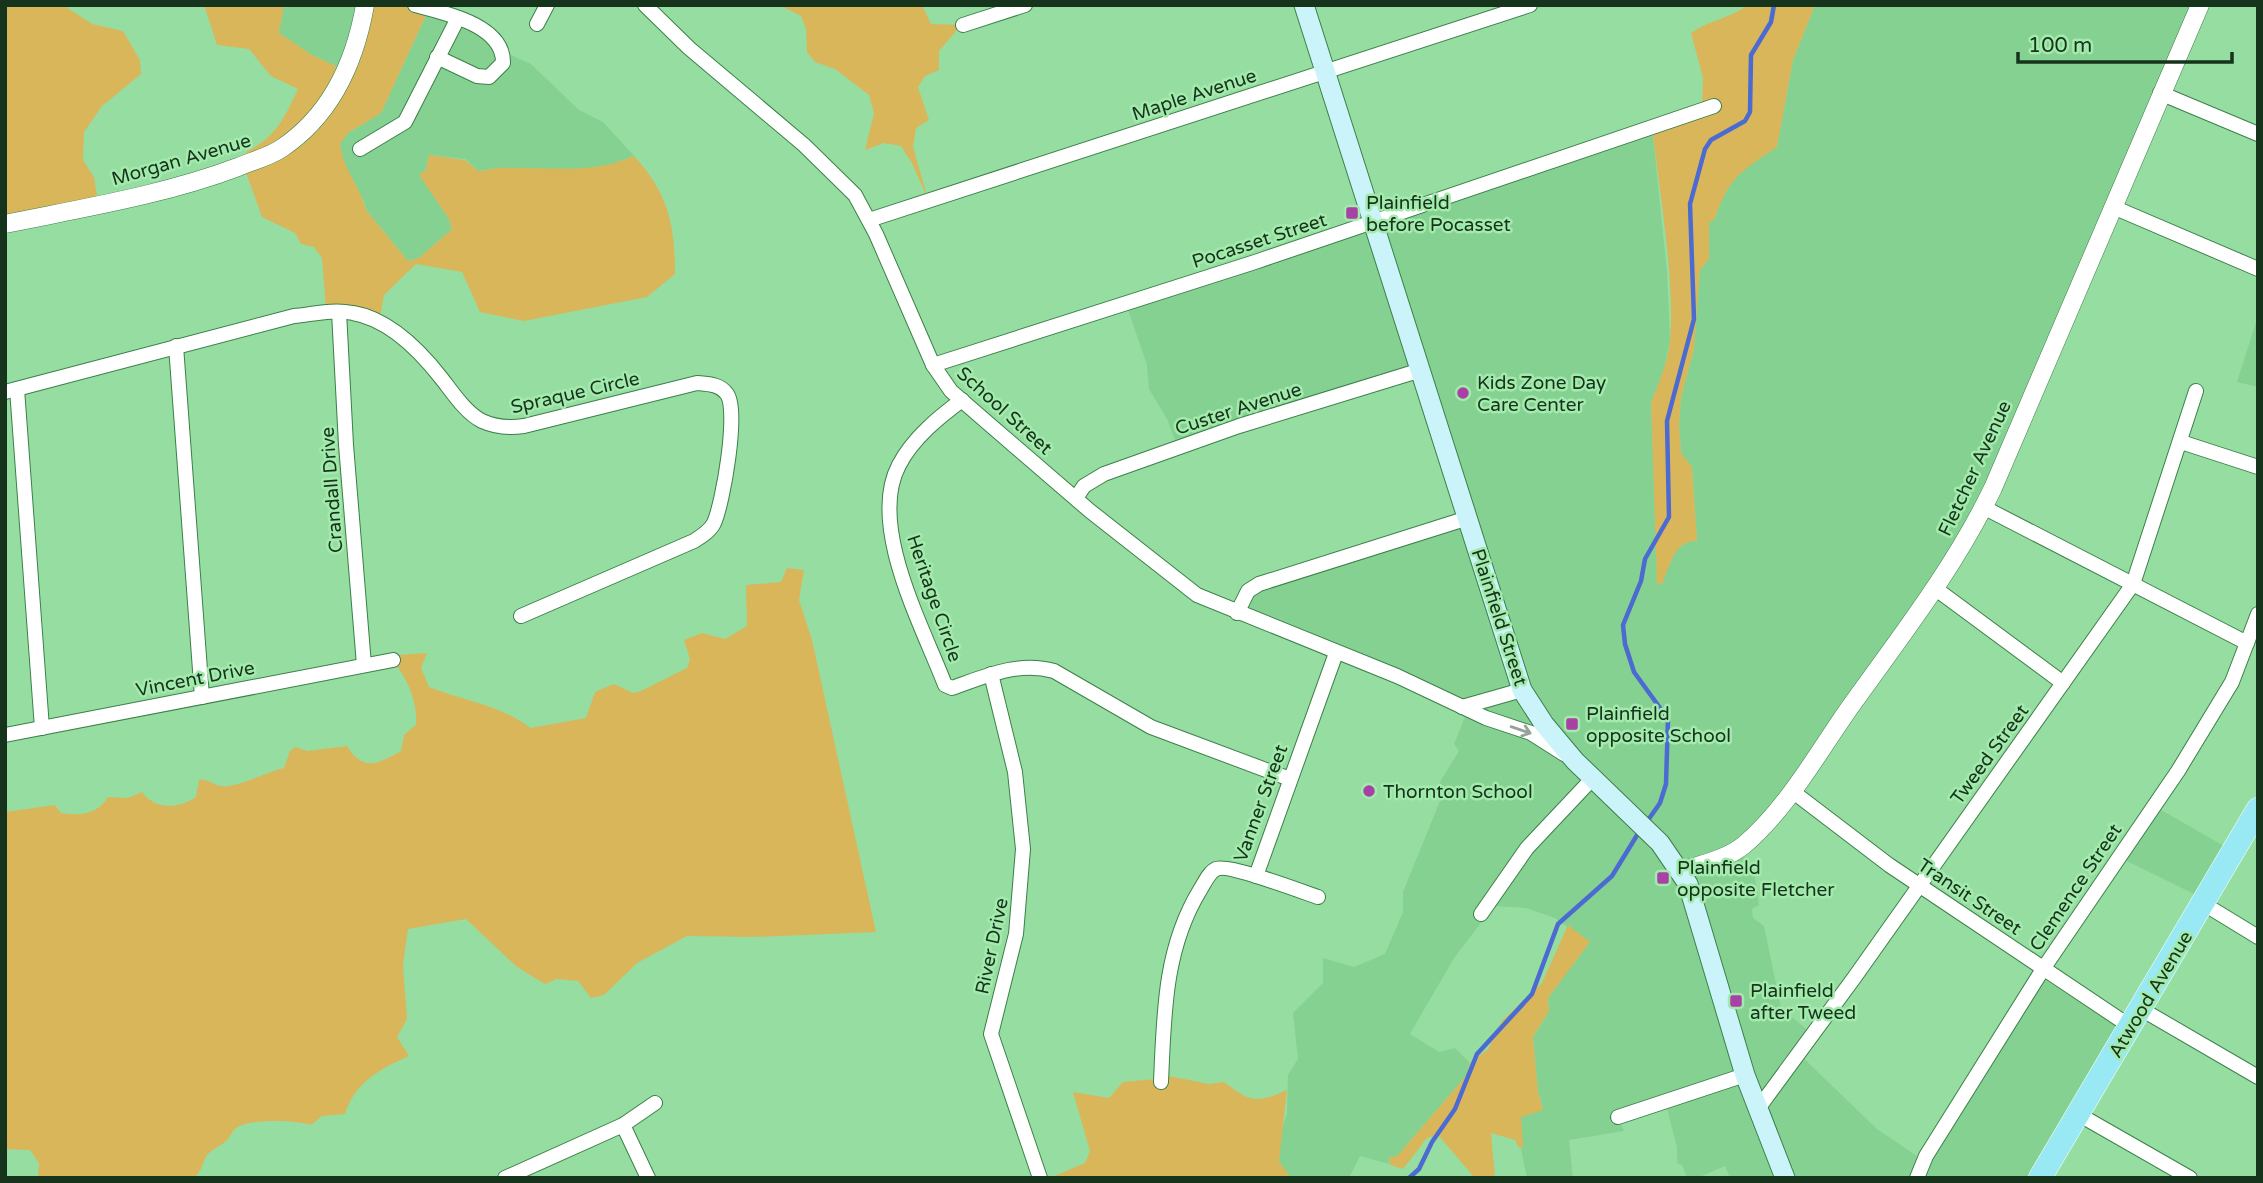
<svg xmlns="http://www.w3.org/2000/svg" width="2263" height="1183" font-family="'Varela Round',sans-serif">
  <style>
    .built { fill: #85d191 }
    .green { fill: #dab65b }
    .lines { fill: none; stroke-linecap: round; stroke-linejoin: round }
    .stream { stroke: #4b6ad2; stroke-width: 4.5 }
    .minor-casing { stroke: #3b8049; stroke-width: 16 }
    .tertiary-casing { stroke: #3b8049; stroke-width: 19 }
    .secondary-casing { stroke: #3b8049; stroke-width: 21 }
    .primary-casing { stroke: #fff; stroke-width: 24 }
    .minor { stroke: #fff; stroke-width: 14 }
    .tertiary { stroke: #fff; stroke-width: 18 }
    .secondary { stroke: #cbf4fa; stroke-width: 19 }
    .primary { stroke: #98e9f4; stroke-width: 23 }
    .oneway { stroke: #96a398 }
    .poi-dot { fill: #a741a6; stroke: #a3eaad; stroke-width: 2.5 }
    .labels { text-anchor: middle; stroke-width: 5; stroke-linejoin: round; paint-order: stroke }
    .street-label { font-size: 19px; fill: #16331b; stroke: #a3eaad }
    .poi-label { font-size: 19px; fill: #16331b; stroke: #a3eaad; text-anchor: start }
  </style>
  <rect width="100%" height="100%" fill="#96dda1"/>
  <g class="built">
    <path d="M284,5H364L342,69L312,55L279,33Z"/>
    <path d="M1815,5H2198L1974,524L1936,587L1739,848L1755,877L1759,905L1752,909L1753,918L1764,926L1781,1008L1810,1032L1798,1053L1877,1129L1920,1158L2045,973L2127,1024L2039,1178H1730L1725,1166L1697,1178H1687L1682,1165L1677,1163V1147L1666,1105L1618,1118L1624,1131L1569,1140L1573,1178H1527L1521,1149V1117L1543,1109L1538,1092L1533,1037L1549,1011L1548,998L1589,942L1555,918L1526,908L1494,906L1454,958L1410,1034L1439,1052L1455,1048L1470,1063L1466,1076L1397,1156L1389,1158V1164L1360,1156L1349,1178H1291L1279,1161V1138L1287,1114L1288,1075L1298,1059L1293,1013L1323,983V958L1354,967L1385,954L1403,912V892L1440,801L1437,787L1459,751L1454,744L1467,712L1241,615L1246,593L1460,519L1420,372L1177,445L1167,419L1149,389L1147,365L1126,304L1652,126L1667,272L1670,340L1663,375L1651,402L1658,584L1678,548L1689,541H1697L1692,467L1681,453L1679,425L1681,397L1694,349L1700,270L1709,259V222L1714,220L1726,188L1743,170L1777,147L1793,60Z"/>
    <path d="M428,11L463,21L505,52L531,64L579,110L603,122L634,156L605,167L548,171L496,168L478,171L465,159L429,155L426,170L419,175L449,219L452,229L419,258L408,261L366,210L364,201L342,161L340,144L348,133L381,113Z"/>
    <path d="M2258,316V387L2237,382Z"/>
    <path d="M2156,807L2231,850L2202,898L2121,858Z"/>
  </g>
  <g class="green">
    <path d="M5,5H63L92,24L123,31L140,60L141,74L102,106L84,132L83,160L94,177L98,202L5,225Z"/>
    <path d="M204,5H284L279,33L312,55L342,69L363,5H414L428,11L381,113L348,133L340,144C344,172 361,187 366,210L408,261L419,258L452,229L449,219L419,175L426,170L429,155L465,160L478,171C486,171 492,168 499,168C546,166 589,176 634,156C668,193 675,224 675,274L647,297L524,321L480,312L462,272L416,264L384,295L379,323L326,311L322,258L314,247L301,244L295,233L262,217L244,167L247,151C275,139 286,115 298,89L271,76L249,49L217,45Z"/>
    <path d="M779,5H922L931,24L961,25L939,51V70L925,76L918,87L929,120L916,128L913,147L928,199L912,163L901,146L884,143L865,150L874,113L869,95L835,69L815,62L807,52L806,29L801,16Z"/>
    <path d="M1747,5H1815L1793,60L1777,147C1739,173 1730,176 1714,220L1709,222V259L1700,270L1694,349L1681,397L1679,425L1681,453L1692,467L1697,541C1674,540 1670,566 1662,584H1657L1651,402C1659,382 1668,362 1670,340C1675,275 1659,192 1652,126L1702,107L1703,78L1691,33C1709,20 1730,19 1747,5Z"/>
    <path d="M787,568L804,570L799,600L812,640L876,932L753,937L687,936L637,963L604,995L591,998L578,981L557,979L545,984L517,967L466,919L408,929L403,965L407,1019L397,1037L409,1056C380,1069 355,1082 345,1114L322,1116L311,1125C298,1120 246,1118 235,1129C231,1133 230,1138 225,1142C220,1146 211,1150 207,1155C201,1165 203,1171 193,1178H38L39,1163L30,1150L5,1149V812L55,805L61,813C80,816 97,815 108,797L128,798L142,792C155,810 178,809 196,797L199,780C209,779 211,784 220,786C234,789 267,772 284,768L290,751L295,747L308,751L347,746C363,772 378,764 401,751L404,735L416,725C418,702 407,677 392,660L398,655L427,653L421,668L429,687C461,700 504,706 530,728L586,718L595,692L614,684L633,693L641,691L687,668L690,659L684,640L702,633L725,639L747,626L746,585L781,582Z"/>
    <path d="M1568,925L1590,942L1548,998L1549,1011L1533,1037L1538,1092L1543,1110L1521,1117L1523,1148H1519L1515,1140L1491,1133L1495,1178H1475L1438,1135L1427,1138L1403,1169L1390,1165L1389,1158L1397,1156L1466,1076L1470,1063L1488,1049L1502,1021L1542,983Z"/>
    <path d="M1163,1075L1209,1084L1224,1082C1251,1103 1257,1103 1287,1090L1279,1161L1291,1178H1050L1085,1163L1090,1151L1073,1092L1109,1098L1123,1082L1157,1079Z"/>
  </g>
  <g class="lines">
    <g class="stream">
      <path d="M1646,823L1660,803L1666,784L1668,719L1634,672L1625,644L1623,625L1641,581L1645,559L1669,517L1667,421L1694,319L1690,204L1705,149L1711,140L1745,121L1750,112L1751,55L1771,22L1774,5"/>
      <path d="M1409,1178L1419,1169L1432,1142L1455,1109L1477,1054L1532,994L1558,924L1612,876L1639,832"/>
    </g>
    <defs>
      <g id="minor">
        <path d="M415,5C445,13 504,25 503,63L489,77L477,76L437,57"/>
        <path d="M645,5L689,48L804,145L855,195L876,234L933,365L951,391L989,424L1090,511L1197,595L1397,676L1486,718L1531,733L1564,754"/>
        <path d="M537,24L547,5"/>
        <path d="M963,25L1025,5"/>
        <path d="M2160,93L2258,134"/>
        <path d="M360,149L405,122L458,18"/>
        <path d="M2113,207L2258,269"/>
        <path d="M869,220L1530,5"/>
        <path d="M339,312L346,445L364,665"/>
        <path d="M176,346L202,697"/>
        <path d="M933,365L1255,262L1714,106"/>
        <path d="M17,389L42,728"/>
        <path d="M5,392L294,316C314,314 333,309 353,313C389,319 421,352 442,379C453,393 466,413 482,421C495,427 510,428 524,426L697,383C708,384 720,384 727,394C739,411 723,503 714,523C710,531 702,536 694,541L521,616"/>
        <path d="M962,400C939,417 913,438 899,465C867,525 923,627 945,685L952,688C986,676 1019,661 1054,671L1151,727L1290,779"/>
        <path d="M2181,442L2258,467"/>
        <path d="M1076,498L1084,486L1104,474L1239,426L1421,370"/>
        <path d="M1983,507L2247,643"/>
        <path d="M1936,589L2063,683"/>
        <path d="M1237,613L1248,591L1259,584L1468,518"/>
        <path d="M991,674L1015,772L1023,849L1016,934L991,1034L1040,1178"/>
        <path d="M1462,707L1522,690"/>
        <path d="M5,735L393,660"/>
        <path d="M1792,791L1889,865L2131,1027"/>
        <path d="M1256,876L1336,653"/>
        <path d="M2204,904L2258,937"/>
        <path d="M1481,914L1527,848L1592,779"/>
        <path d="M2141,1009L2258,1077"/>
        <path d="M1161,1082C1164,1015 1164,949 1200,890C1204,884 1209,872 1216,869C1227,863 1303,892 1318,897"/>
        <path d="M1757,1110L1854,978L2133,584L2196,391"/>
        <path d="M2078,1114L2190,1178"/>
        <path d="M1618,1117L1745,1075"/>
        <path d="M623,1125L648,1178"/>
        <path d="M505,1178L623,1125L655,1103"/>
        <path d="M1917,1178L1926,1156L2043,969L2178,771L2232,682L2258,614"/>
      </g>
      <g id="tertiary">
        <path d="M5,224C83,208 164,195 238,167C252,161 269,157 282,148C331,115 355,62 365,5"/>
        <path d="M1681,871C1702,864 1727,859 1744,845C1787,808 1816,756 1848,710C1900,637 1954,569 1993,488L2200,5"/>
      </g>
      <path id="secondary" d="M1304,5L1522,690L1544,724L1575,761L1660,843L1688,884L1745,1075L1785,1178"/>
      <path id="primary" d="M2040,1178L2258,809"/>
    </defs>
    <use href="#minor" class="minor-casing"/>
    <use href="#tertiary" class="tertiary-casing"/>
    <use href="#secondary" class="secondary-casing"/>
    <use href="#primary" class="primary-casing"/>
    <use href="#minor" class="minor"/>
    <use href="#tertiary" class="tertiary"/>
    <use href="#secondary" class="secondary"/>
    <use href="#primary" class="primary"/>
  </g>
  <defs><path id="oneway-shaft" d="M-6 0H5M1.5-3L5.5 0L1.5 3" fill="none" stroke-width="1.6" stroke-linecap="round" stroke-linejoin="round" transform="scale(1.75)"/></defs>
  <use class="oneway" href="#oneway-shaft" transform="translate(1521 730) rotate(19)"/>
  <g class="poi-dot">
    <rect x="1345" y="206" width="14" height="14" rx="3.5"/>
    <circle cx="1463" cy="393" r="7"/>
    <rect x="1565" y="717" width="14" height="14" rx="3.5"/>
    <circle cx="1369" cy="791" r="7"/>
    <rect x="1656" y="871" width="14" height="14" rx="3.5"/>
    <rect x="1729" y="994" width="14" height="14" rx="3.5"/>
  </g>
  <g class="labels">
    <g class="street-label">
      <text transform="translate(1194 94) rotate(-18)" y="7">Maple Avenue</text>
      <text transform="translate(181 159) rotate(-16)" y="7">Morgan Avenue</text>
      <text transform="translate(1259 240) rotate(-18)" y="7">Pocasset Street</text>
      <text transform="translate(575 392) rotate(-13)" y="7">Spraque Circle</text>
      <text transform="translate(1238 408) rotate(-18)" y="7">Custer Avenue</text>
      <text transform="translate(1005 410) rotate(42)" y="7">School Street</text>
      <text transform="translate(1974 468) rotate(-65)" y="7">Fletcher Avenue</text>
      <text transform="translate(331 490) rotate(-94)" y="7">Crandall Drive</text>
      <text transform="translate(935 598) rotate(71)" y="7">Heritage Circle</text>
      <text transform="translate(1500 617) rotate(72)" y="7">Plainfield Street</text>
      <text transform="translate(195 678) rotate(-11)" y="7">Vincent Drive</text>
      <text transform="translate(1989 754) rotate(-54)" y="7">Tweed Street</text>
      <text transform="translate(1260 803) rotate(-70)" y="7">Vanner Street</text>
      <text transform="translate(2075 887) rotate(-56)" y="7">Clemence Street</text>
      <text transform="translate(1970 896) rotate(34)" y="7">Transit Street</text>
      <text transform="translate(991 946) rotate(-78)" y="7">River Drive</text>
      <text transform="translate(2150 994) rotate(-59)" y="7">Atwood Avenue</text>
    </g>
    <g class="poi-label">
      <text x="1366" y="209">Plainfield<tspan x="1366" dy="22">before Pocasset</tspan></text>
      <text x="1477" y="389">Kids Zone Day<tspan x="1477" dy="22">Care Center</tspan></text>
      <text x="1586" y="720">Plainfield<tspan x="1586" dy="22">opposite School</tspan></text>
      <text x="1383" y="798">Thornton School</text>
      <text x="1677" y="874">Plainfield<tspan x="1677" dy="22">opposite Fletcher</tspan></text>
      <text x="1750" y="997">Plainfield<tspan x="1750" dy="22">after Tweed</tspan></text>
    </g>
  </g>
  <rect width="2263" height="1183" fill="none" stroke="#16331b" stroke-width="14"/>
  <path d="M2018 52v10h214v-10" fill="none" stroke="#16331b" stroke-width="3.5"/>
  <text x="2028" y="52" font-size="21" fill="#16331b" stroke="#a3eaad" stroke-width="5" paint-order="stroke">100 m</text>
</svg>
